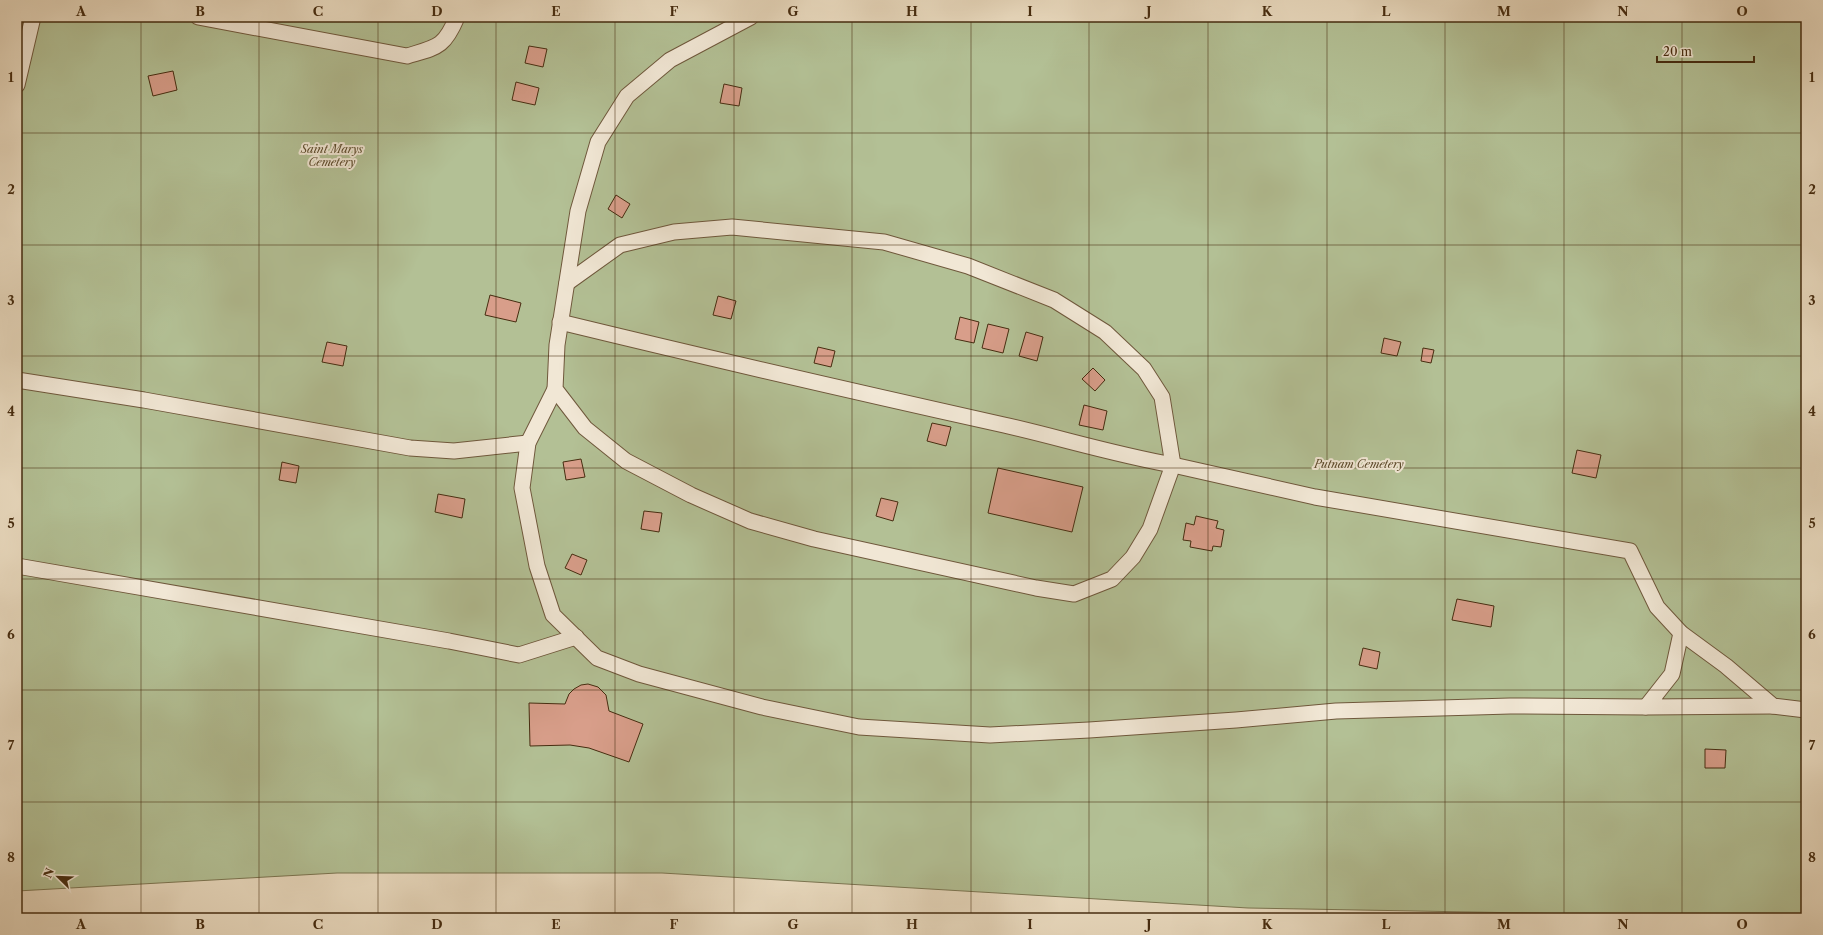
<svg xmlns="http://www.w3.org/2000/svg" width="1823" height="935" font-family="'Libre Caslon Text',serif">
  <style>
    .green { fill: #b3c095; stroke: #7c7652 }
    .building { fill: #d89e8a; stroke: #462c10 }
    .lines { fill: none; stroke-linecap: round; stroke-linejoin: round }
    .lane-casing { stroke: #6f583c; stroke-width: 17 }
    .lane { stroke: #f1e7d5; stroke-width: 15 }
    .grid { fill: none; stroke: #462c10; stroke-width: 1; stroke-opacity: 0.55 }
    .labels { text-anchor: middle; stroke-width: 4; stroke-linejoin: round; paint-order: stroke }
    .park-label { font-size: 11px; font-style: italic; fill: #5c4a2b; stroke: #f1e7d5 }
    .neatline { fill: none; stroke: #462c10; stroke-width: 1.5 }
    .grid-label { font-size: 13px; text-anchor: middle; font-weight: bold; fill: #462c10 }
  </style>
  <rect width="100%" height="100%" fill="#e9dabf"/>
  <filter id="stains"><feTurbulence type="fractalNoise" baseFrequency=".005" numOctaves="4"/><feColorMatrix values="0 0 0 0 .2 0 0 0 0 .09 0 0 0 0 .02 0 0 0 .5 -.17"/></filter>
  <radialGradient id="worn" r=".72"><stop offset=".6" stop-color="#630" stop-opacity="0"/><stop offset="1" stop-color="#630" stop-opacity=".3"/></radialGradient>
  <path class="green" d="M17,17H1806V918L1248,908L662,873H337L17,891Z"/>
  <g class="building">
    <path d="M529,46L547,49L543,67L525,63Z"/>
    <path d="M173,71L177,90L153,96L148,76Z"/>
    <path d="M516,82L539,88L535,105L512,100Z"/>
    <path d="M724,84L742,88L739,106L720,103Z"/>
    <path d="M616,195L630,204L622,218L608,209Z"/>
    <path d="M490,295L521,303L516,322L485,315Z"/>
    <path d="M718,296L736,301L731,319L713,315Z"/>
    <path d="M960,317L979,322L974,343L955,339Z"/>
    <path d="M988,324L1009,329L1003,353L982,348Z"/>
    <path d="M1026,332L1043,337L1037,361L1019,356Z"/>
    <path d="M1384,338L1401,342L1397,356L1381,353Z"/>
    <path d="M327,342L347,346L343,366L322,362Z"/>
    <path d="M818,347L835,351L831,367L814,363Z"/>
    <path d="M1423,348L1434,350L1431,363L1421,361Z"/>
    <path d="M1093,368L1105,380L1095,391L1082,379Z"/>
    <path d="M1084,405L1107,411L1103,430L1079,425Z"/>
    <path d="M932,423L951,427L946,446L927,441Z"/>
    <path d="M1577,450L1601,455L1596,478L1572,473Z"/>
    <path d="M581,459L585,477L566,480L563,462Z"/>
    <path d="M282,462L299,466L296,483L279,480Z"/>
    <path d="M998,468L1083,487L1072,532L988,513Z"/>
    <path d="M438,494L465,499L462,518L435,512Z"/>
    <path d="M881,498L898,502L893,521L876,516Z"/>
    <path d="M644,511L662,513L659,532L641,529Z"/>
    <path d="M1196,516L1218,521L1216,528L1224,530L1221,547L1213,546L1212,551L1190,547L1191,541L1183,540L1186,523L1194,525Z"/>
    <path d="M572,554L587,560L581,575L565,568Z"/>
    <path d="M1457,599L1494,606L1491,627L1452,620Z"/>
    <path d="M1363,648L1380,652L1377,669L1359,665Z"/>
    <path d="M588,684L598,687L606,695L609,711L643,724L629,762L589,748L570,745L530,746L529,703L565,704L569,694L574,689L581,685Z"/>
    <path d="M1705,749L1726,750L1725,768H1705Z"/>
  </g>
  <g class="lines">
    <defs>
      <g id="lane">
        <path d="M198,17L407,56C437,47 444,48 457,17"/>
        <path d="M751,17L670,60L627,96L598,142L578,211L557,345L555,389L585,428L626,461L691,495L750,521L814,539L1036,588L1074,594L1112,579L1133,557L1150,529L1173,465L1315,497L1630,551L1657,607L1681,633L1726,666L1773,706L1806,710"/>
        <path d="M17,85L33,17"/>
        <path d="M560,322C708,358 856,392 1004,425C1061,438 1116,455 1173,465L1162,397L1144,369L1105,332L1054,300L968,266L884,242L732,227L674,232L620,245L567,283"/>
        <path d="M17,380L144,400L410,448L454,451L528,443"/>
        <path d="M555,389L528,443L522,488L537,566L553,615L597,658L639,674L762,707L859,727L990,735L1089,730L1236,720L1336,711L1510,706L1646,707"/>
        <path d="M17,566L449,641L519,655L576,637"/>
        <path d="M1681,633L1672,674L1646,707L1773,706"/>
      </g>
    </defs>
    <use href="#lane" class="lane-casing"/>
    <use href="#lane" class="lane"/>
  </g>
  <path class="grid" d="M141,17V918M259,17V918M378,17V918M496,17V918M615,17V918M734,17V918M852,17V918M971,17V918M1089,17V918M1208,17V918M1327,17V918M1445,17V918M1564,17V918M1682,17V918M17,133H1806M17,245H1806M17,356H1806M17,468H1806M17,579H1806M17,690H1806M17,802H1806"/>
  <g class="labels">
    <g class="park-label">
      <text x="332" y="153">Saint Marys<tspan x="332" dy="13">Cemetery</tspan></text>
      <text x="1359" y="468">Putnam Cemetery</text>
    </g>
  </g>
  <rect width="1823" height="935" fill="none" stroke="#e9dabf" stroke-width="44"/>
  <g transform="translate(58 877) rotate(293)" stroke="#f1e7d5" stroke-width="3" paint-order="stroke">
  <path d="M0-3L7 15L0 10L-7 15Z" fill="#462c10"/>
  <text y="-6" font-size="11" font-weight="bold" text-anchor="middle" fill="#462c10">N</text>
  </g>
  <path d="M1657 56v6h97v-6" fill="none" stroke="#462c10" stroke-width="2"/>
  <text x="1663" y="56" font-size="12" fill="#462c10" stroke="#f1e7d5" stroke-width="3" paint-order="stroke">20 m</text>
  <rect x="22" y="22" width="1779" height="891" class="neatline"/>
  <g class="grid-label">
    <text x="81" y="16">A</text>
    <text x="200" y="16">B</text>
    <text x="318" y="16">C</text>
    <text x="437" y="16">D</text>
    <text x="556" y="16">E</text>
    <text x="674" y="16">F</text>
    <text x="793" y="16">G</text>
    <text x="912" y="16">H</text>
    <text x="1030" y="16">I</text>
    <text x="1149" y="16">J</text>
    <text x="1267" y="16">K</text>
    <text x="1386" y="16">L</text>
    <text x="1504" y="16">M</text>
    <text x="1623" y="16">N</text>
    <text x="1742" y="16">O</text>
    <text x="11" y="82">1</text>
    <text x="1812" y="82">1</text>
    <text x="11" y="194">2</text>
    <text x="1812" y="194">2</text>
    <text x="11" y="305">3</text>
    <text x="1812" y="305">3</text>
    <text x="11" y="416">4</text>
    <text x="1812" y="416">4</text>
    <text x="11" y="528">5</text>
    <text x="1812" y="528">5</text>
    <text x="11" y="639">6</text>
    <text x="1812" y="639">6</text>
    <text x="11" y="750">7</text>
    <text x="1812" y="750">7</text>
    <text x="11" y="862">8</text>
    <text x="1812" y="862">8</text>
    <text x="81" y="929">A</text>
    <text x="200" y="929">B</text>
    <text x="318" y="929">C</text>
    <text x="437" y="929">D</text>
    <text x="556" y="929">E</text>
    <text x="674" y="929">F</text>
    <text x="793" y="929">G</text>
    <text x="912" y="929">H</text>
    <text x="1030" y="929">I</text>
    <text x="1149" y="929">J</text>
    <text x="1267" y="929">K</text>
    <text x="1386" y="929">L</text>
    <text x="1504" y="929">M</text>
    <text x="1623" y="929">N</text>
    <text x="1742" y="929">O</text>
  </g>
  <rect width="100%" height="100%" filter="url(#stains)"/>
  <rect width="100%" height="100%" fill="url(#worn)"/>
</svg>
